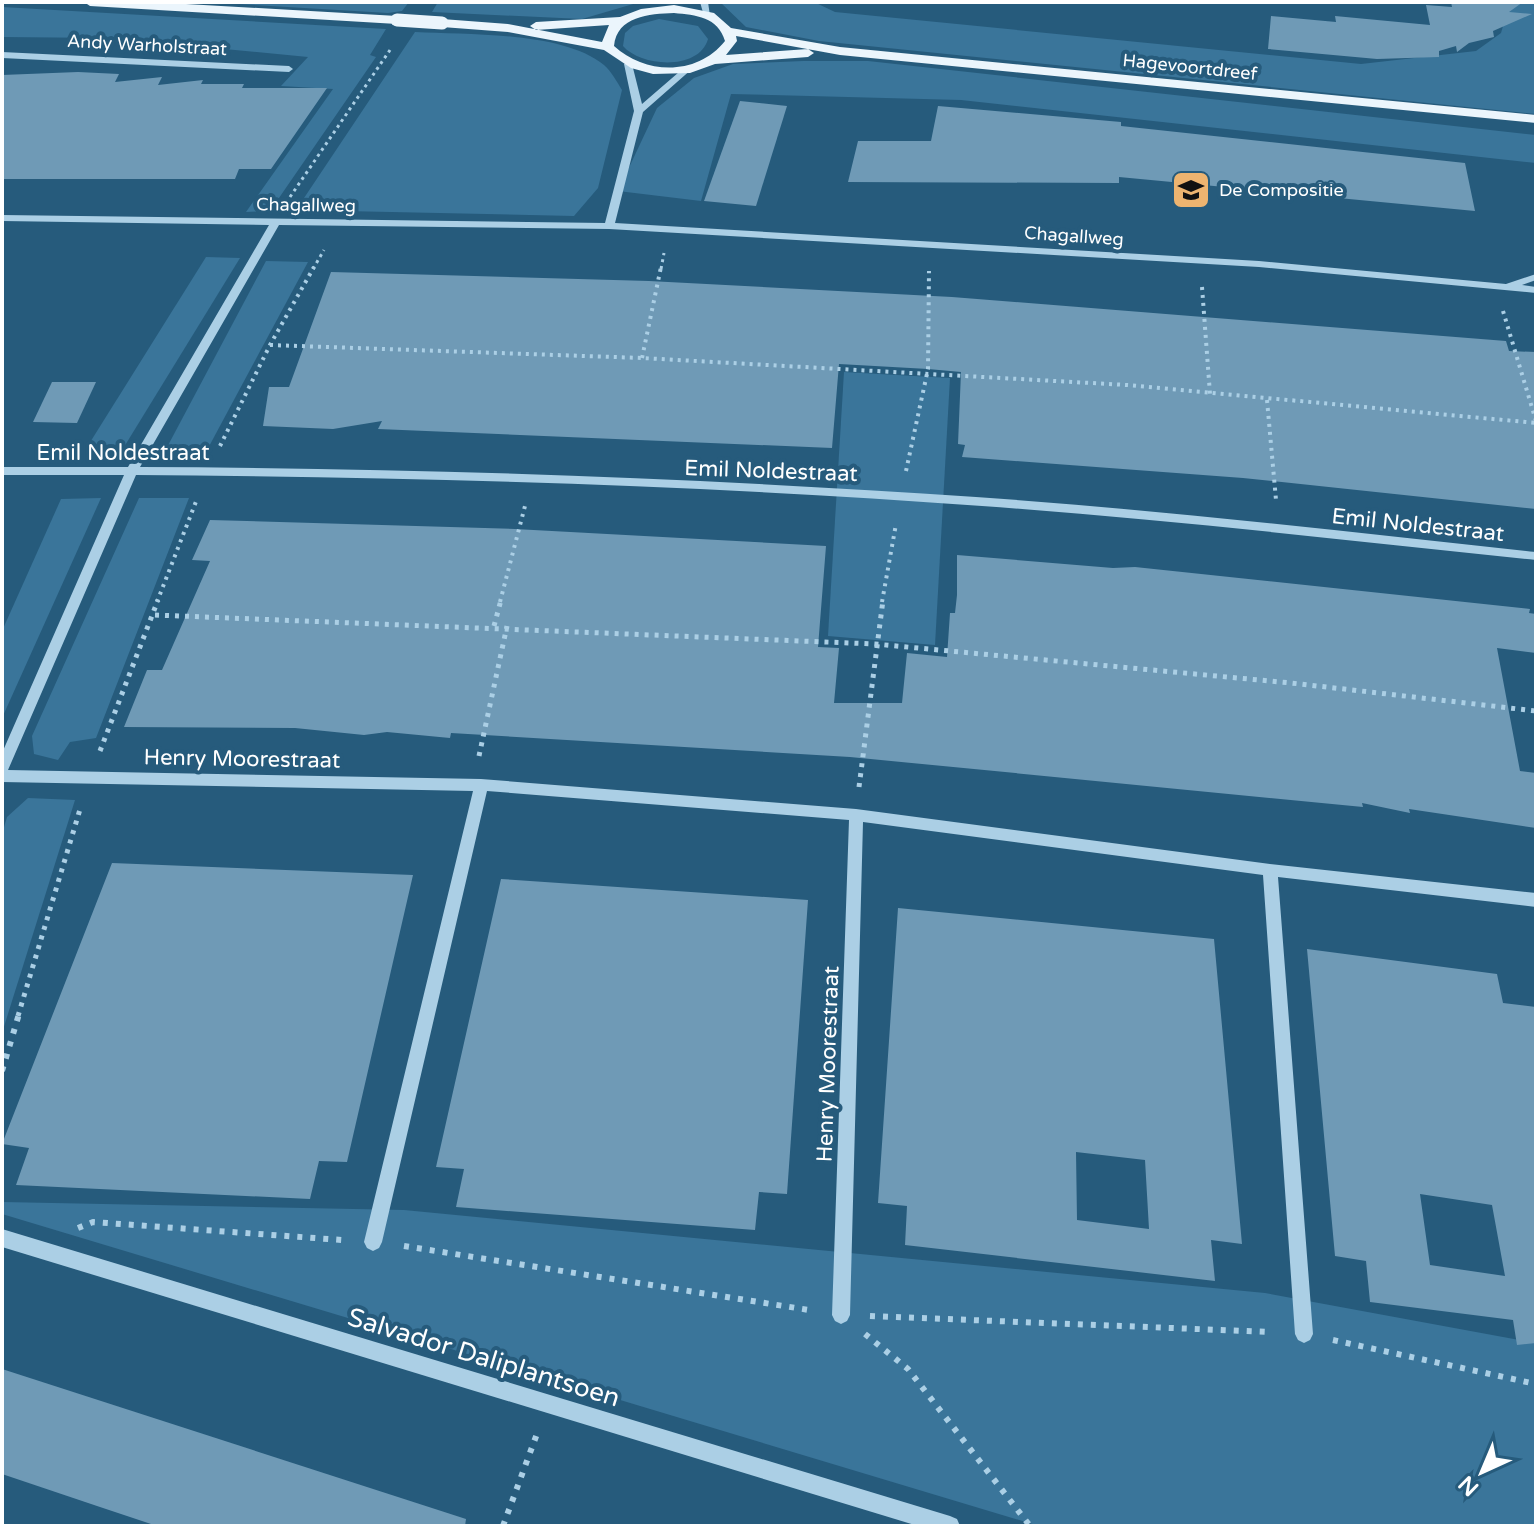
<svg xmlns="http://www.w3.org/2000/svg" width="1538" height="1528" font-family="'Varela Round',sans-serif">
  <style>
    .green { fill: #3a759a }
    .building { fill: #6f9ab6; fill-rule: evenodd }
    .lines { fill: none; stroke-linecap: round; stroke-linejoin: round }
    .path-far3 { stroke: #abcfe5; stroke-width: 3; stroke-dasharray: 3 4; stroke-linecap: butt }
    .path-far2 { stroke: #abcfe5; stroke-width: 4; stroke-dasharray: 3 5; stroke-linecap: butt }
    .path-far1 { stroke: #abcfe5; stroke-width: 5; stroke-dasharray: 4 6; stroke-linecap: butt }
    .path { stroke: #abcfe5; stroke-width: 6; stroke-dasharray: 5 8; stroke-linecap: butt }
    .minor { fill: #abcfe5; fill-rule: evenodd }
    .major { fill: #ebf5fc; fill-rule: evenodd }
    .major-bridge { stroke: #ebf5fc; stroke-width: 13 }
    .labels { text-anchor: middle; stroke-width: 8; stroke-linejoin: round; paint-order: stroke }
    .far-street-label { font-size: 18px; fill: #fff; stroke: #265b7c }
    .far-poi-label { font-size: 18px; fill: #fff; stroke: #265b7c; text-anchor: start }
    .street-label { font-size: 22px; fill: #fff; stroke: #265b7c }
    .near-street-label { font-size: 26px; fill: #fff; stroke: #265b7c }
  </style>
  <rect width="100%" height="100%" fill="#265b7c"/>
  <g class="green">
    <path d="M206,2H409L402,11L388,13Z"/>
    <path d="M438,2H640L582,19L432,12Z"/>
    <path d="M720,2H814L835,12L1361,64L1476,51L1501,33L1510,2H1536V114L819,41L746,27Z"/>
    <path d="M2,7L386,29L370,55L376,57L270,211L246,212L333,89L281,86L308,57L109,38L2,37Z"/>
    <path d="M659,19L698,26L708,39C699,71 641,67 623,46L625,33L633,26Z"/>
    <path d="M415,32C468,35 562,31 604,65C611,71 617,82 622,90L598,188L574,216L296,210Z"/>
    <path d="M803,61H868L1536,135V163L961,100L731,94L701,201L618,191L657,108L694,78L733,64Z"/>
    <path d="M206,257L240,258L124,447L89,444Z"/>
    <path d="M266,261L308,262L206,452L165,451Z"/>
    <path d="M844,372L950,378L935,645L828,636Z"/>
    <path d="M101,498L2,718V631L61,499Z"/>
    <path d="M139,498H189L96,738L70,742L58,760L34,754L32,736Z"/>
    <path d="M28,798L75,800L2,1033V834L7,817Z"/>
    <path d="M2,1202L404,1210L1265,1293L1536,1343V1526H1039L2,1214Z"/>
  </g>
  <g class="building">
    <path d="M1451,2H1523L1509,12L1532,14L1493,31L1494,37L1469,43L1457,52L1456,46L1439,51V57L1377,59L1268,49L1271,16L1336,22L1335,16L1430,25L1426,5L1452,7Z"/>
    <path d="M78,72L119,74L115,82L162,77L158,85L203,80L201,84H244L242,88H327L271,169H239L235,179H2V75Z"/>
    <path d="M740,101L787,106L756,206L704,201Z"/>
    <path d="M938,106L1121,122V126L1465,163L1475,211L1119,177V183L848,182L858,141H931Z"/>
    <path d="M331,272L649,281L952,297L1506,341L1509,351L1536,352V509L1243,478L962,457L965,445L958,444L961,372L928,369L839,364L832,448L378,429L382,421L333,429L263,426L269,387H289Z"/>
    <path d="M52,382H96L77,423L33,422Z"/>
    <path d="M210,520L515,529L826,546L818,647L839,648L834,703H902L907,653L947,657L950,613H955L957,595V555L1113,568L1135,567L1530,609L1529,613L1536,614V653L1497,648L1520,771L1536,773V828L1409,809L1410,813L1362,803L1363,807L850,757L451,733L450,738L387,732L364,735L295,728L124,727L147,670H162L210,561L192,560Z"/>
    <path d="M112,863L413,875L347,1162L319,1161L310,1199L16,1185L29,1148L2,1144Z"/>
    <path d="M501,879L808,900L787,1194L759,1192L755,1230L456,1207L464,1169L436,1167Z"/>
    <path d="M898,908L1214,939L1242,1244L1211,1240L1215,1281L905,1245L907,1206L878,1203ZM1076,1152L1145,1160L1149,1229L1077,1220Z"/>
    <path d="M1307,949L1497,974L1503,1003L1536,1007V1343L1517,1345L1513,1320L1370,1302L1366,1261L1335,1256ZM1420,1194L1492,1205L1505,1276L1430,1265Z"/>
    <path d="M2,1369L466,1519L465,1526H157L97,1506L2,1474Z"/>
  </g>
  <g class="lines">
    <g class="path-far3">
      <path d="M290,197L390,50"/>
      <path d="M313,269L324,250"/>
      <path d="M661,269L664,253"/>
    </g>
    <g class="path-far2">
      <path d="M1202,287L1210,394"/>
      <path d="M1503,311L1536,421"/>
      <path d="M270,345L642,358L1127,385L1536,423"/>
      <path d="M642,358L661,267"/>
      <path d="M1267,400L1276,500"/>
      <path d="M220,446L270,345L314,267"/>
      <path d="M906,471L928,369L929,271"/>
      <path d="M157,602L197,499"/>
      <path d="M500,602L525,506"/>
      <path d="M882,602L896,524"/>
    </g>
    <g class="path-far1">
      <path d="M155,615L875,644L1291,683L1536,711"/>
      <path d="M494,626L501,600"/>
      <path d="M100,751L158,600"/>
      <path d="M479,756L507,626"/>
      <path d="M859,787L883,600"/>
      <path d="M18,1016L81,806"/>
    </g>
    <g class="path">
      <path d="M2,1071L19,1014"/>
      <path d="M78,1228L93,1222L342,1240"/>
      <path d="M404,1246L809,1310"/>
      <path d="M870,1316L1272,1332"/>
      <path d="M865,1334L908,1369L1030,1526"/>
      <path d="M1333,1340L1536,1384"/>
      <path d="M503,1526L538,1431"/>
    </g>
    <g class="minor">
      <path d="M700,2H708L710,16H704Z"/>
      <path d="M2,52L289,66L293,69L289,72L2,58Z"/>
      <path d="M628,61L632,64L642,104L686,66L693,68L643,112L615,223L1259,261L1506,284L1536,274V280L1522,285L1536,287V293L1259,267L609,229L279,225L140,467C419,468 698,478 976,497C1163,510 1350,532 1536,552V560C1351,541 1167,519 982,506C700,485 418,477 136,475L8,770L481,779L856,809L1270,864L1536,893V907L1278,877L1313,1334L1310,1340L1304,1343L1298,1340L1295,1334L1263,875L863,822L850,1315L847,1321L841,1324L835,1321L832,1315L849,820L487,791L382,1242L379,1248L373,1251L367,1248L364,1242L473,791L2,782V753L124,475H2V467H128L269,225L2,221V215L605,223L634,111L624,64Z"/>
      <path d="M2,1229L950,1516L957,1519L960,1526H918L2,1247Z"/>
    </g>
    <g class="major">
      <path d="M84,2H151L397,16L403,20L397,24L90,6Z"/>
      <path d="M674,5L714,13L731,28L840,47L1536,115V123L840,55L736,36L737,41L726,55L808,49L814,53L808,57L715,64L690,73L653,74L631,68L604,50L508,32L442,27L436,23L442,19L508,24L602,42L609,25L536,30L530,26L536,22L620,17L641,9ZM674,13C696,15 718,17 725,41C697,76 646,75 614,46C617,16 649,14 674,13Z"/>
    </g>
    <path class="major-bridge" d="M397,20L442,23"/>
  </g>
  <defs>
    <symbol id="school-square" viewBox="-11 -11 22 22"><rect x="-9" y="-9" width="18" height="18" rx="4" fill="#edb470" stroke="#265b7c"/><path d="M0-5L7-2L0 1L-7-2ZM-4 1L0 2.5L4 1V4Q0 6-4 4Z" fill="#111"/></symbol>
  </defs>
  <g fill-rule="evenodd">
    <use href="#school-square" x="1169" y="168" width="44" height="44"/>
  </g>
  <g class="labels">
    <g class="far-street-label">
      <text transform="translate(147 45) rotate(3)" y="6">Andy Warholstraat</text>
      <text transform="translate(1190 67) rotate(6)" y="6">Hagevoortdreef</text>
      <text transform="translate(306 205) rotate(1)" y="6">Chagallweg</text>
      <text transform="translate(1074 236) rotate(4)" y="6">Chagallweg</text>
    </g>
    <g class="far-poi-label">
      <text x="1219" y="196">De Compositie</text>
    </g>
    <g class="street-label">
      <text x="123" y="460">Emil Noldestraat</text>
      <text transform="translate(771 470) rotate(2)" y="8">Emil Noldestraat</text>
      <text transform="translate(1418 524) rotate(6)" y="8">Emil Noldestraat</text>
      <text transform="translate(242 758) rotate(1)" y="8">Henry Moorestraat</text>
      <text transform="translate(827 1064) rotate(-88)" y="8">Henry Moorestraat</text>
    </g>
    <g class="near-street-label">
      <text transform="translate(484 1357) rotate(17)" y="9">Salvador Daliplantsoen</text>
    </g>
  </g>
  <rect width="1538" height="1528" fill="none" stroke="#ffffff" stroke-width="8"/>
  <g transform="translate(1482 1472) rotate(224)" stroke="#265b7c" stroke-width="6" paint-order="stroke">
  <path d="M0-6L14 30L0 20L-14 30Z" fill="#ffffff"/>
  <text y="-12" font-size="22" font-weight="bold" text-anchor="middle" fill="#ffffff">N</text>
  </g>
</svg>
